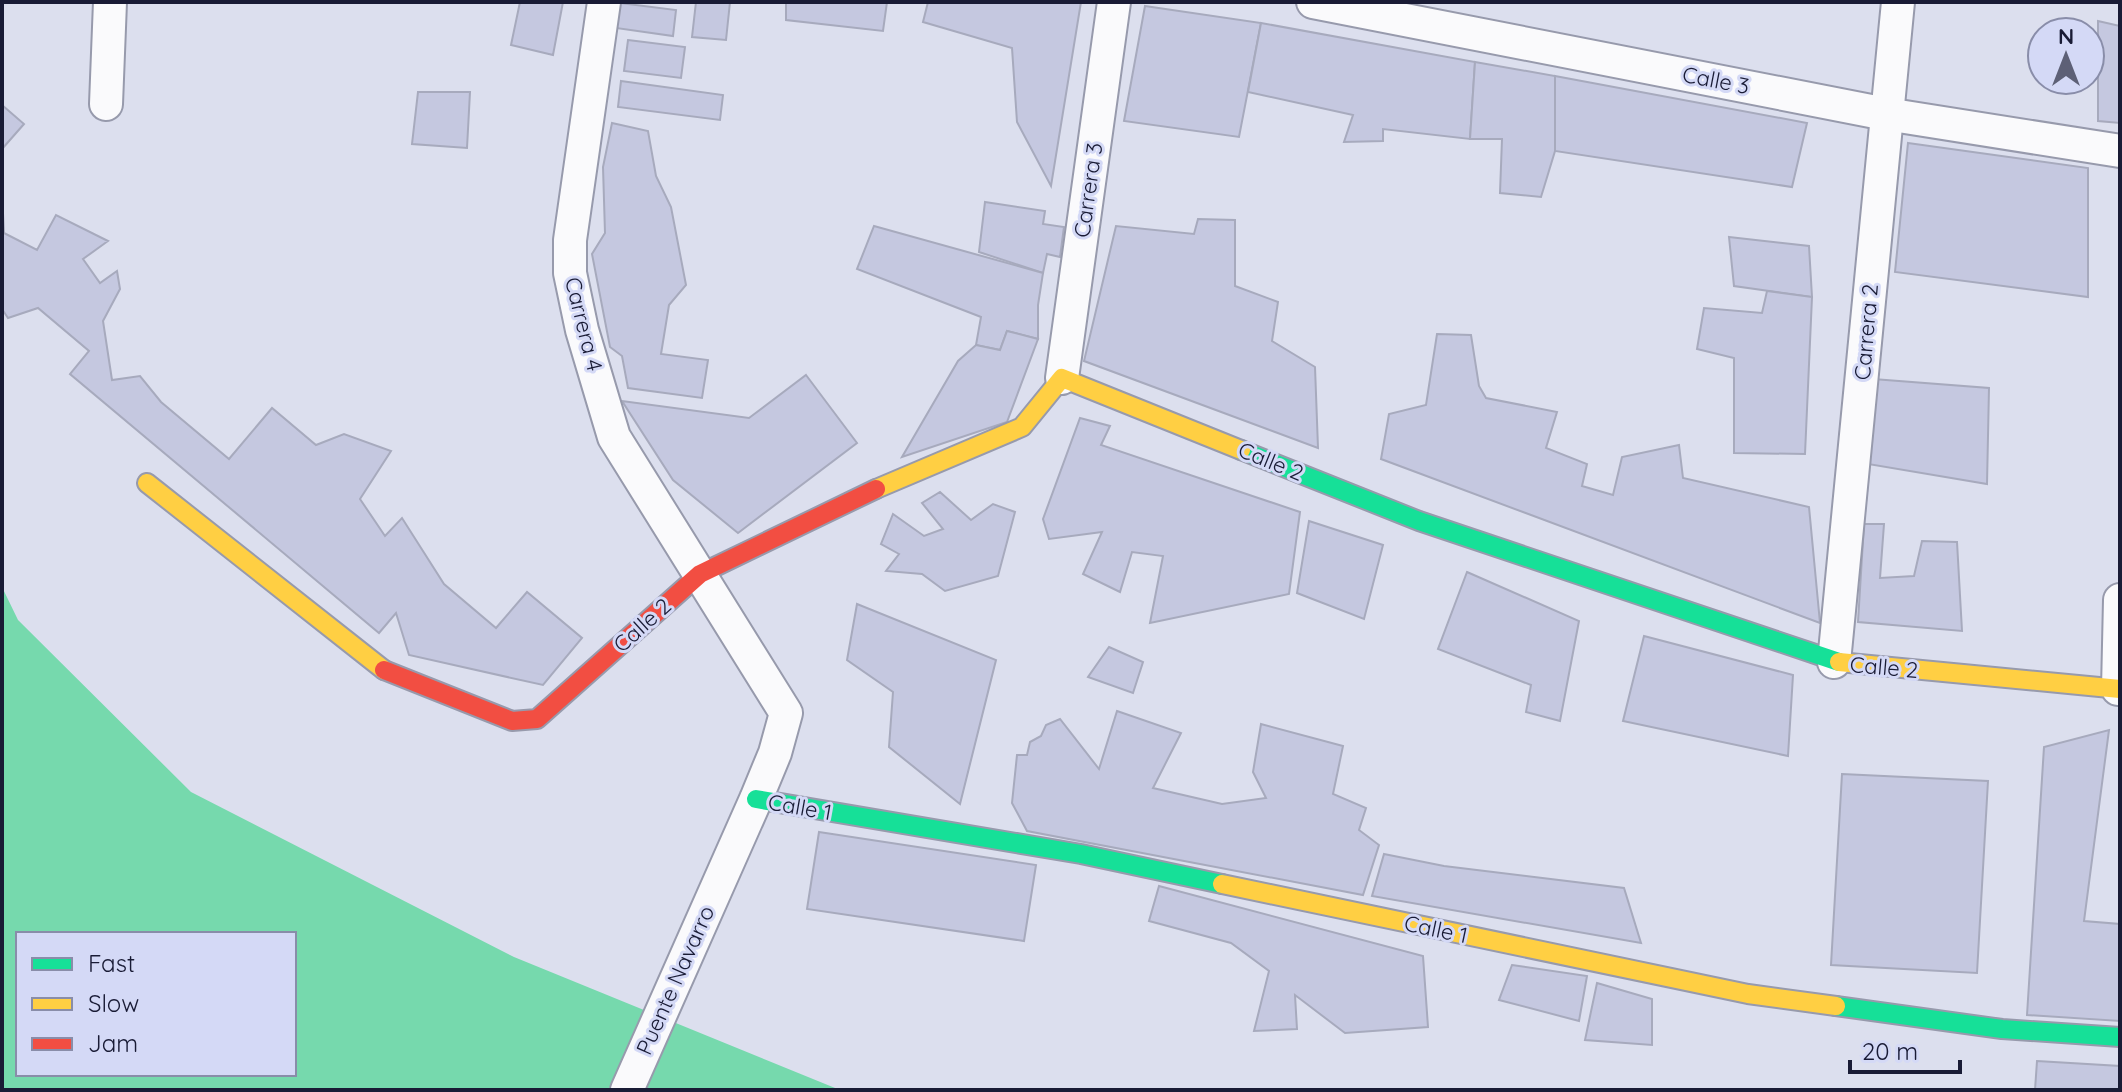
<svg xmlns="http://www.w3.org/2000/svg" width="2122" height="1092" font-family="Quicksand,sans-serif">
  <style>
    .water { fill: #76d9ad; fill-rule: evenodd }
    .building { fill: #c5c8e0; stroke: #a7aabd; stroke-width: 2 }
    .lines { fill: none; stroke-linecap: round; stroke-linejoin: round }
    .street-casing { stroke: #979aac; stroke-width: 36 }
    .fast-casing { stroke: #979aac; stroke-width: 22 }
    .slow-casing { stroke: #979aac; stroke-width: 22 }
    .jam-casing { stroke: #979aac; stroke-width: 22 }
    .street { stroke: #fafafc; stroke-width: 32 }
    .fast { stroke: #16e098; stroke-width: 18 }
    .slow { stroke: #ffcf43; stroke-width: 18 }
    .jam { stroke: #f24e42; stroke-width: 18 }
    .labels { text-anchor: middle; stroke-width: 6; stroke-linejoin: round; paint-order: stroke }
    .street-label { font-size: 22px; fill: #191b35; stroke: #d4d9f6 }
  </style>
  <rect width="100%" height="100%" fill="#dcdfee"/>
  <path class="water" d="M2,587L18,620L191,792L514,957L840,1090H2ZM18,934H294V1074H18Z"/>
  <g class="building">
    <path d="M520,2H563L553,55L511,45Z"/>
    <path d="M696,2H730L726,40L692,37Z"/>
    <path d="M786,2H887L883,31L786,20Z"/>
    <path d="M928,2H1081L1051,186L1017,122L1012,48L923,22Z"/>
    <path d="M620,3L676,10L673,36L616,28Z"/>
    <path d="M1145,6L1261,23L1239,137L1124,121Z"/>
    <path d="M2098,21L2120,26V123L2098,121Z"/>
    <path d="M1261,23L1475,62L1470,139L1383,129V141L1344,142L1353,115L1248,92Z"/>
    <path d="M628,40L685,47L681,78L624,71Z"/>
    <path d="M1475,62L1555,76V151L1541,197L1500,193L1502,139H1470Z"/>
    <path d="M1555,76L1807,123L1792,187L1555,151Z"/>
    <path d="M621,81L723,95L720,120L618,107Z"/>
    <path d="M418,92H470L467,148L412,144Z"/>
    <path d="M2,105L24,124L2,149Z"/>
    <path d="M612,123L648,131L656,176L671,207L686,285L669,305L661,354L708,360L702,398L628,388L622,356L610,347L592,254L605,233L603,167Z"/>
    <path d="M1908,143L2088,168V297L1895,272Z"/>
    <path d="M2,193L4,233L37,250L56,215L108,241L83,259L100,283L117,271L120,289L103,321L112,380L140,376L161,402L229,459L272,408L316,445L344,434L391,451L360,499L385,536L402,518L444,584L496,628L527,592L582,638L543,685L409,655L396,613L379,633L70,374L89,351L38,308L8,318L2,309Z"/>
    <path d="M985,202L1045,211L1043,224L1064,227L1060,257L1047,254L1043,273L979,252Z"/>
    <path d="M1198,219L1235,220V286L1278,302L1272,341L1315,367L1318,448L1084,361L1116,226L1194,234Z"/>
    <path d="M874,226L1043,273L1038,305V339L1007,331L1000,350L976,345L981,317L857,269Z"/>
    <path d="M1729,237L1809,246L1812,297L1734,286Z"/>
    <path d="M1767,291L1812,297L1805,454L1734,453V358L1697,349L1704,308L1762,313Z"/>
    <path d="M1007,331L1038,339L1007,422L902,457L958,361L976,345L1000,350Z"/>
    <path d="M1437,334L1471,335L1479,386L1486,398L1557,412L1546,448L1587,464L1582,486L1613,495L1622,457L1679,445L1683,478L1809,507L1820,623L1381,459L1389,414L1426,405Z"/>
    <path d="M806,375L857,443L738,533L673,480L622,401L749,418Z"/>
    <path d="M1873,379L1989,388L1987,484L1868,464Z"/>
    <path d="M1080,418L1110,426L1101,445L1300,512L1289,594L1150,623L1163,556L1132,552L1120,592L1083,574L1102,532L1049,539L1043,519Z"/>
    <path d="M940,492L971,520L993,504L1015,512L998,576L945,591L922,574L886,571L899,554L881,544L893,514L924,536L943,529L922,503Z"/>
    <path d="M1309,521L1383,545L1364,619L1297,593Z"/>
    <path d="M1864,524H1884L1880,578L1914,576L1922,541L1957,542L1962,631L1858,622Z"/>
    <path d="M1467,572L1579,621L1560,721L1526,712L1531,685L1438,649Z"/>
    <path d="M857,604L996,660L960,804L889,747L893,692L847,660Z"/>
    <path d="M1644,636L1793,675L1788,756L1623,721Z"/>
    <path d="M1109,647L1143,662L1133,693L1088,677Z"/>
    <path d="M1117,711L1181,733L1153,788L1222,804L1266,798L1253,772L1261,724L1343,746L1333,794L1366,808L1359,830L1379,845L1363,895L1027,831L1012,803L1017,755H1027L1030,742L1041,736L1046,725L1060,719L1099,769Z"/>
    <path d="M2109,730L2084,921L2120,924V1021L2027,1015L2044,747Z"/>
    <path d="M1842,774L1988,781L1977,973L1831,965Z"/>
    <path d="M819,832L1036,865L1024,941L807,909Z"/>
    <path d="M1384,854L1444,866L1624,888L1641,943L1372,896Z"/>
    <path d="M1159,886L1423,956L1428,1027L1345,1033L1295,995L1297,1029L1254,1031L1269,971L1231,943L1149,921Z"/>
    <path d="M1512,965L1587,976L1579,1021L1499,1000Z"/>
    <path d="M1597,983L1652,999V1045L1585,1040Z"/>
    <path d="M2037,1061L2120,1066V1090H2035Z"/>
  </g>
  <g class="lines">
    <defs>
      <g id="street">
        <path d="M604,2L570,240V273L582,330L614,437L786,713L775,753L756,799L627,1090"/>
        <path d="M1313,2L1886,114L2120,151"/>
        <path d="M106,104L110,2"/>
        <path d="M1062,378L1114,2"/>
        <path d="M1834,662L1898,2"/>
        <path d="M2118,689L2120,600"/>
      </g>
      <g id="fast">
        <path d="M1241,450L1419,521L1839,662"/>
        <path d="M756,799L1081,854L1222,884"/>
        <path d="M1836,1006L2002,1029L2120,1037"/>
      </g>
      <g id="slow">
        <path d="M147,483L384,670"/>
        <path d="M876,489L1022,427L1062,378L1241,450"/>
        <path d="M1839,662L2120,689"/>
        <path d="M1222,884L1748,994L1836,1006"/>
      </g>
      <path id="jam" d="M384,670L512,721L537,719L700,574L876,489"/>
    </defs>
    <use href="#street" class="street-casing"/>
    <use href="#fast" class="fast-casing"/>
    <use href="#slow" class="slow-casing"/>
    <use href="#jam" class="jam-casing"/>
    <use href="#street" class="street"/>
    <use href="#fast" class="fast"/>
    <use href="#slow" class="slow"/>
    <use href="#jam" class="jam"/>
  </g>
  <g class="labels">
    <g class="street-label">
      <text transform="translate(1716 80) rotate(11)" y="8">Calle 3</text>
      <text transform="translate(1088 190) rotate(-82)" y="8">Carrera 3</text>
      <text transform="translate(584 324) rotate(76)" y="8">Carrera 4</text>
      <text transform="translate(1866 332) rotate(-85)" y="8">Carrera 2</text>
      <text transform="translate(1271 461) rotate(22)" y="8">Calle 2</text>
      <text transform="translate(642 625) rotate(-42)" y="8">Calle 2</text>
      <text transform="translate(1884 667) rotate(5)" y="8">Calle 2</text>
      <text transform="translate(800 807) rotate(10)" y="8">Calle 1</text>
      <text transform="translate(1436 929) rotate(12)" y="8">Calle 1</text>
      <text transform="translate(675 980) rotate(-66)" y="8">Puente Navarro</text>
    </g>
  </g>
  <rect width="2122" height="1092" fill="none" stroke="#191b35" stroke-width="8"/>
  <rect x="16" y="932" width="280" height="144" fill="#d4d9f6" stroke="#898da9" stroke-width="2"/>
  <rect x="32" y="958" width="40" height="12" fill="#16e098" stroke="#898da9" stroke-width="2"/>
  <text x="88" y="972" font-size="24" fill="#191b35">Fast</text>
  <rect x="32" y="998" width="40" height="12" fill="#ffcf43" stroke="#898da9" stroke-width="2"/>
  <text x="88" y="1012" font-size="24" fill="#191b35">Slow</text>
  <rect x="32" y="1038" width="40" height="12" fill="#f24e42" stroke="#898da9" stroke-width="2"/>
  <text x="88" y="1052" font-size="24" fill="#191b35">Jam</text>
  <g transform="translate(2066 56)"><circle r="38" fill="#d4d9f6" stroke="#898da9" stroke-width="2"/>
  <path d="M0-6L14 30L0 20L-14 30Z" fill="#5d6076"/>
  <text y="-12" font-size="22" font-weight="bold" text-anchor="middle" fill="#191b35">N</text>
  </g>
  <path d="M1850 1060v12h110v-12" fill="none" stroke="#191b35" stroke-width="4"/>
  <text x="1862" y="1060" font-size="24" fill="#191b35" stroke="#d4d9f6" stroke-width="6" paint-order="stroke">20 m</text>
</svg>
